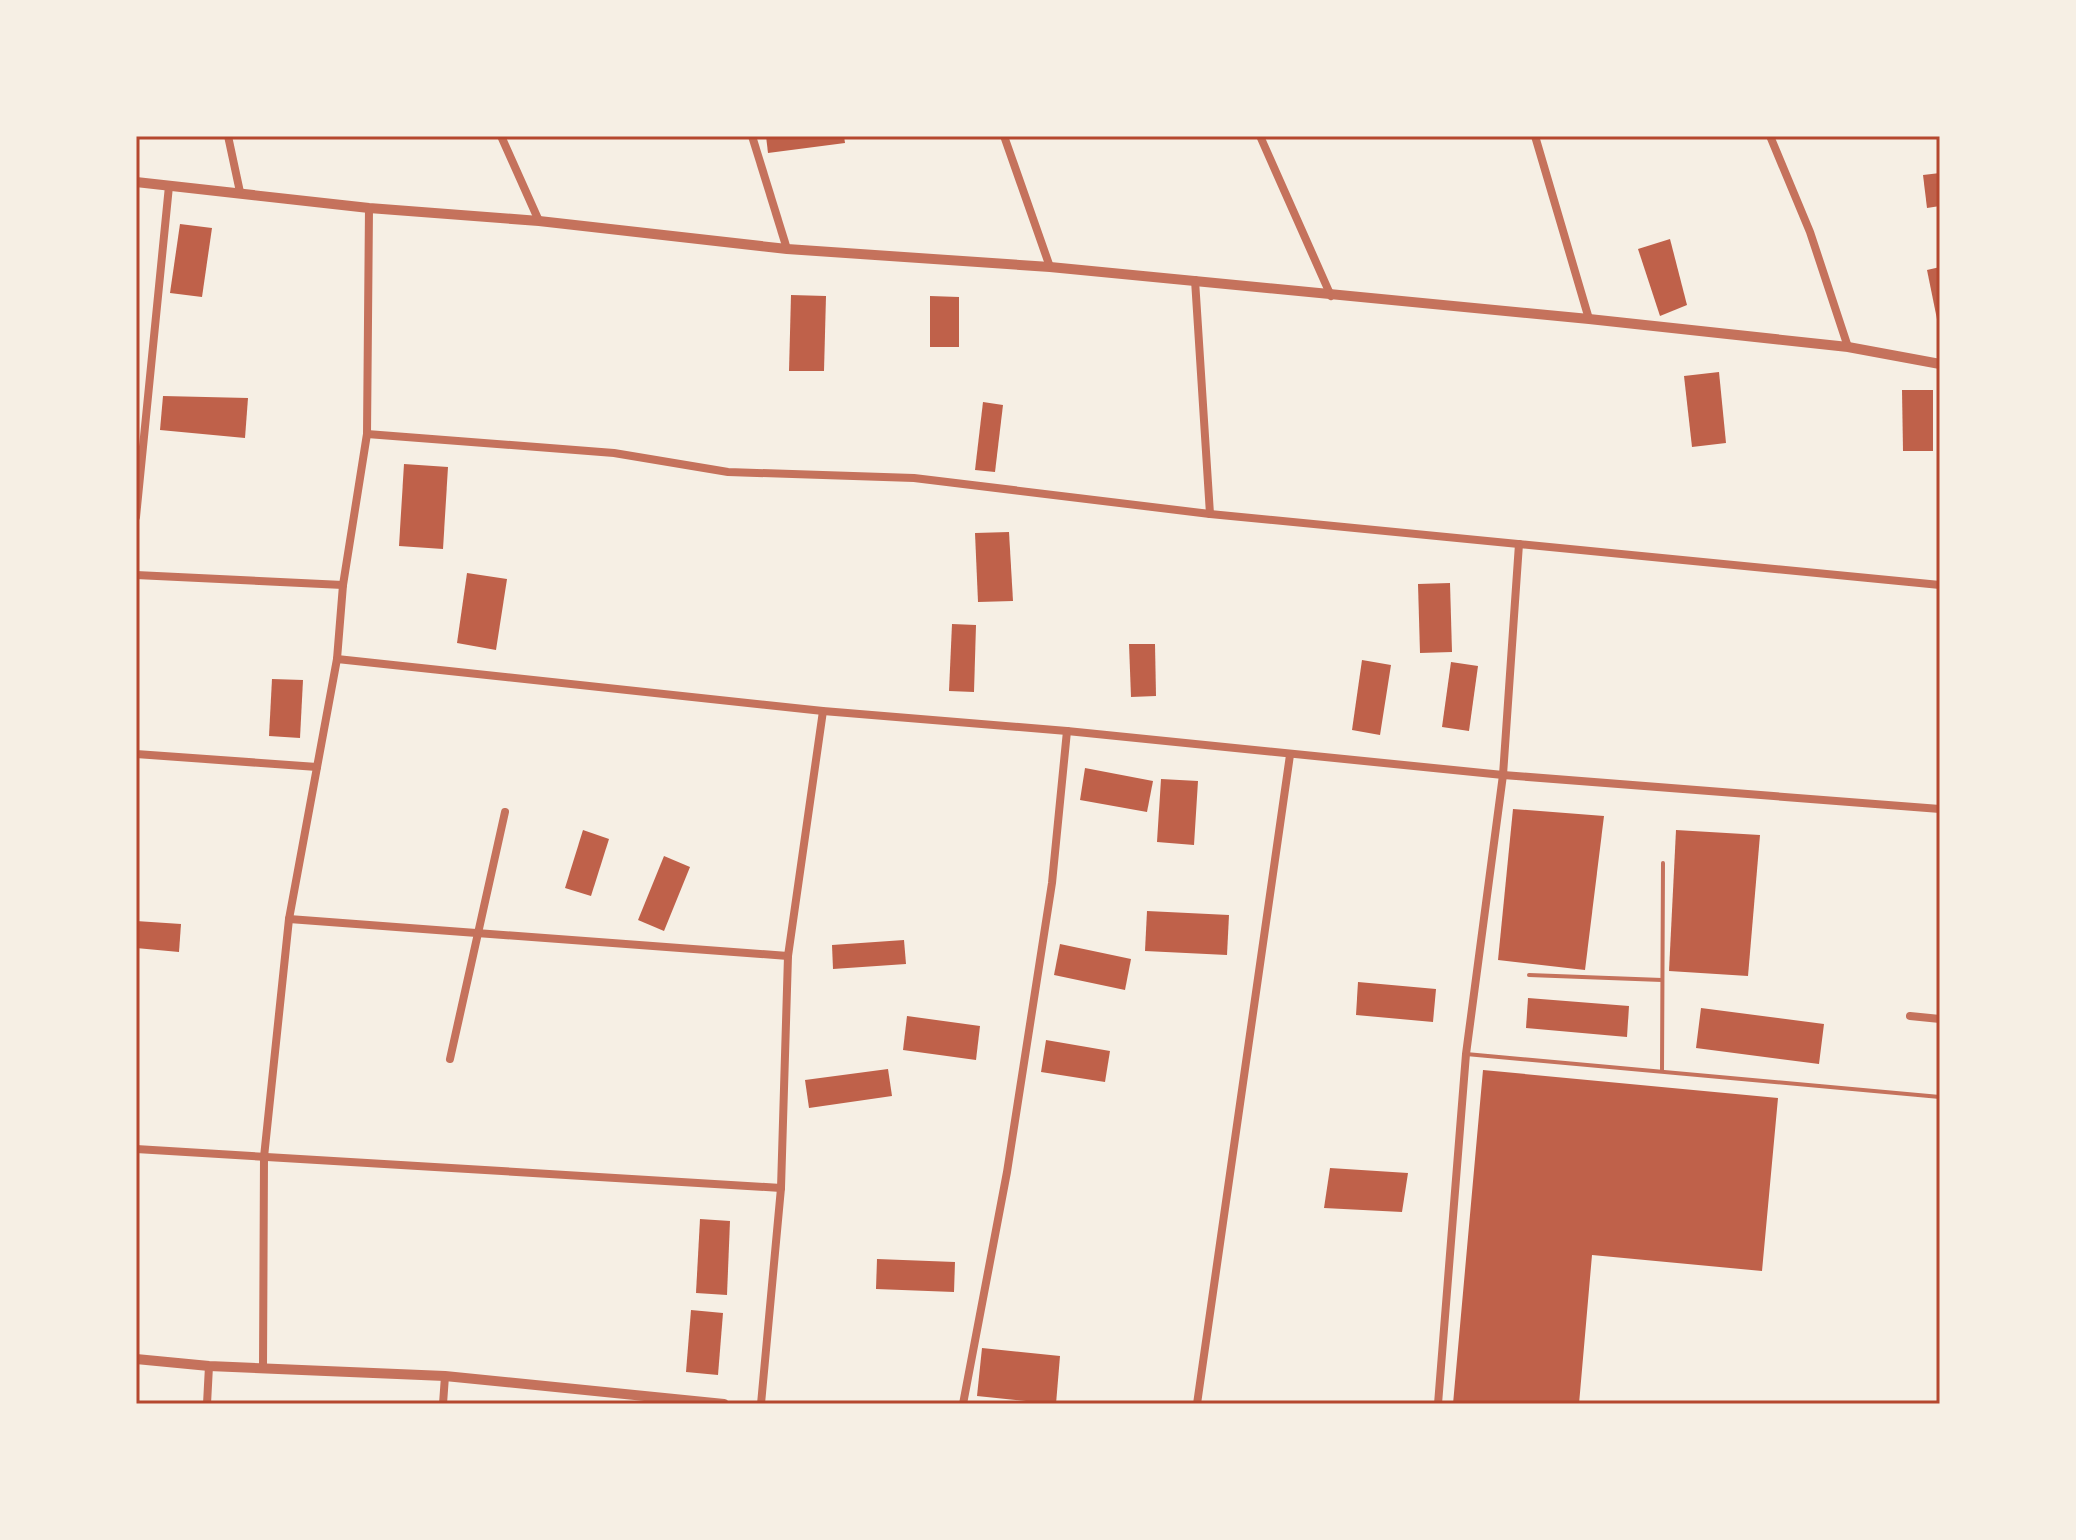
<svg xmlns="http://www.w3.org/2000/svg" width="2076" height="1540" font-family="Montserrat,sans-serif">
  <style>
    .building { fill: #bf614a }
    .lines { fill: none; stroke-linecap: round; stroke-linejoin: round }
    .service { stroke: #c5725c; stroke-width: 4 }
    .minor { stroke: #c5725c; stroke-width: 8 }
    .tertiary { stroke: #c5725c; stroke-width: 10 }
    .neatline { fill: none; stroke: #b5482f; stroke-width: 3 }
  </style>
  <rect width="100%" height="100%" fill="#f6efe4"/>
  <g class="building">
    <path d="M766,136H844L845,143L768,153Z"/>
    <path d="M1940,173V206L1927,208L1923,175Z"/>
    <path d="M180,224L212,228L202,297L170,293Z"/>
    <path d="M1670,239L1687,305L1660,316L1638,249Z"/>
    <path d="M1940,267V328L1939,329L1927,270Z"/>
    <path d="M791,295L826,296L824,371H789Z"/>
    <path d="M930,296L959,297V347H930Z"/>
    <path d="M1719,372L1726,443L1692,447L1684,376Z"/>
    <path d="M1902,390H1933V451H1903Z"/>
    <path d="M163,396L248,398L245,438L160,430Z"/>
    <path d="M983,402L1003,405L995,472L975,470Z"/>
    <path d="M404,464L448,467L443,549L399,546Z"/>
    <path d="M1009,532L1013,601L978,602L975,533Z"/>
    <path d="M467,573L507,579L496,650L457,643Z"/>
    <path d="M1450,583L1452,652L1420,653L1418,584Z"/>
    <path d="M952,624L976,625L974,692L949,691Z"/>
    <path d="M1129,644H1155L1156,696L1131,697Z"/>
    <path d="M1362,660L1391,665L1380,735L1352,730Z"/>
    <path d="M1451,662L1478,666L1469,731L1442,727Z"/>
    <path d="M272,679L303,680L300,738L269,736Z"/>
    <path d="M1085,768L1153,781L1147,812L1080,800Z"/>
    <path d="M1161,779L1198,781L1194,845L1157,842Z"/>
    <path d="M1513,809L1604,816L1585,970L1498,960Z"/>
    <path d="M583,830L609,839L591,896L565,888Z"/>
    <path d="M1676,830L1760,835L1748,976L1669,971Z"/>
    <path d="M664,856L690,867L664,931L638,920Z"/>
    <path d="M1147,911L1229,915L1227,955L1145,951Z"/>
    <path d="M136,921L181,924L179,952L136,948Z"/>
    <path d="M904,940L906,964L833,969L832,945Z"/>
    <path d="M1060,944L1131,959L1125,990L1054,975Z"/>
    <path d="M1358,982L1436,989L1433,1022L1356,1015Z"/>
    <path d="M1528,998L1629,1006L1627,1037L1526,1028Z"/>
    <path d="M1701,1008L1824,1024L1819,1064L1696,1048Z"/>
    <path d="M907,1016L980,1026L976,1060L903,1050Z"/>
    <path d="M1046,1040L1110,1051L1105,1082L1041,1072Z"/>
    <path d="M888,1069L892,1096L809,1108L805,1080Z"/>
    <path d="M1483,1070L1778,1098L1762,1271L1592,1255L1579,1404H1453Z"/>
    <path d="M1330,1168L1408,1173L1402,1212L1324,1208Z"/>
    <path d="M700,1219L730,1221L727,1295L696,1293Z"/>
    <path d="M877,1259L955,1262L954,1292L876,1289Z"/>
    <path d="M691,1310L723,1313L718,1375L686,1372Z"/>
    <path d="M982,1348L1060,1356L1056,1404L977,1396Z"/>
  </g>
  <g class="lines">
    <g class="service">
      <path d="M1529,975L1662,980"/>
      <path d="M1466,1054L1940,1097"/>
      <path d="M1662,1071L1663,863"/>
    </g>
    <g class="minor">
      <path d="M228,136L240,192"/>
      <path d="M501,136L539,221"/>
      <path d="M752,136L787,249"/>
      <path d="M1004,136L1050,267"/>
      <path d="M1260,136L1331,296"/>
      <path d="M1535,136L1589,319"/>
      <path d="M1770,136L1810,232L1848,347"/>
      <path d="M1195,280L1210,514"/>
      <path d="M367,434L614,453L728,472L914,478L1210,514L1940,585"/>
      <path d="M136,517L169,186"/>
      <path d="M136,575L343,585"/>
      <path d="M337,659L823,711L1067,731L1503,775L1940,809"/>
      <path d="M136,754L317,767"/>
      <path d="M289,919L788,956"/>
      <path d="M1910,1016L1940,1019"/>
      <path d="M450,1059L505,812"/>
      <path d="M136,1149L781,1188"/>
      <path d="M263,1368L264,1157L289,919L337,659L343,585L367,434L369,208"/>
      <path d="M207,1404L209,1366"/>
      <path d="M443,1404L445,1376"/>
      <path d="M761,1404L781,1188L788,956L823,711"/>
      <path d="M963,1404L1007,1172L1052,883L1067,731"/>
      <path d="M1197,1404L1290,755"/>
      <path d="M1438,1404L1466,1054L1503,775L1519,544"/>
    </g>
    <g class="tertiary">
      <path d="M136,182L369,208L539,221L787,249L1050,267L1589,319L1848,347L1940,364"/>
      <path d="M136,1359L209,1366L445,1376L724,1404"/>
    </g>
  </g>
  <rect width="2076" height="1540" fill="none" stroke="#f6efe4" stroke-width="276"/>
  <rect x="138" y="138" width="1800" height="1264" class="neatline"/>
</svg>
